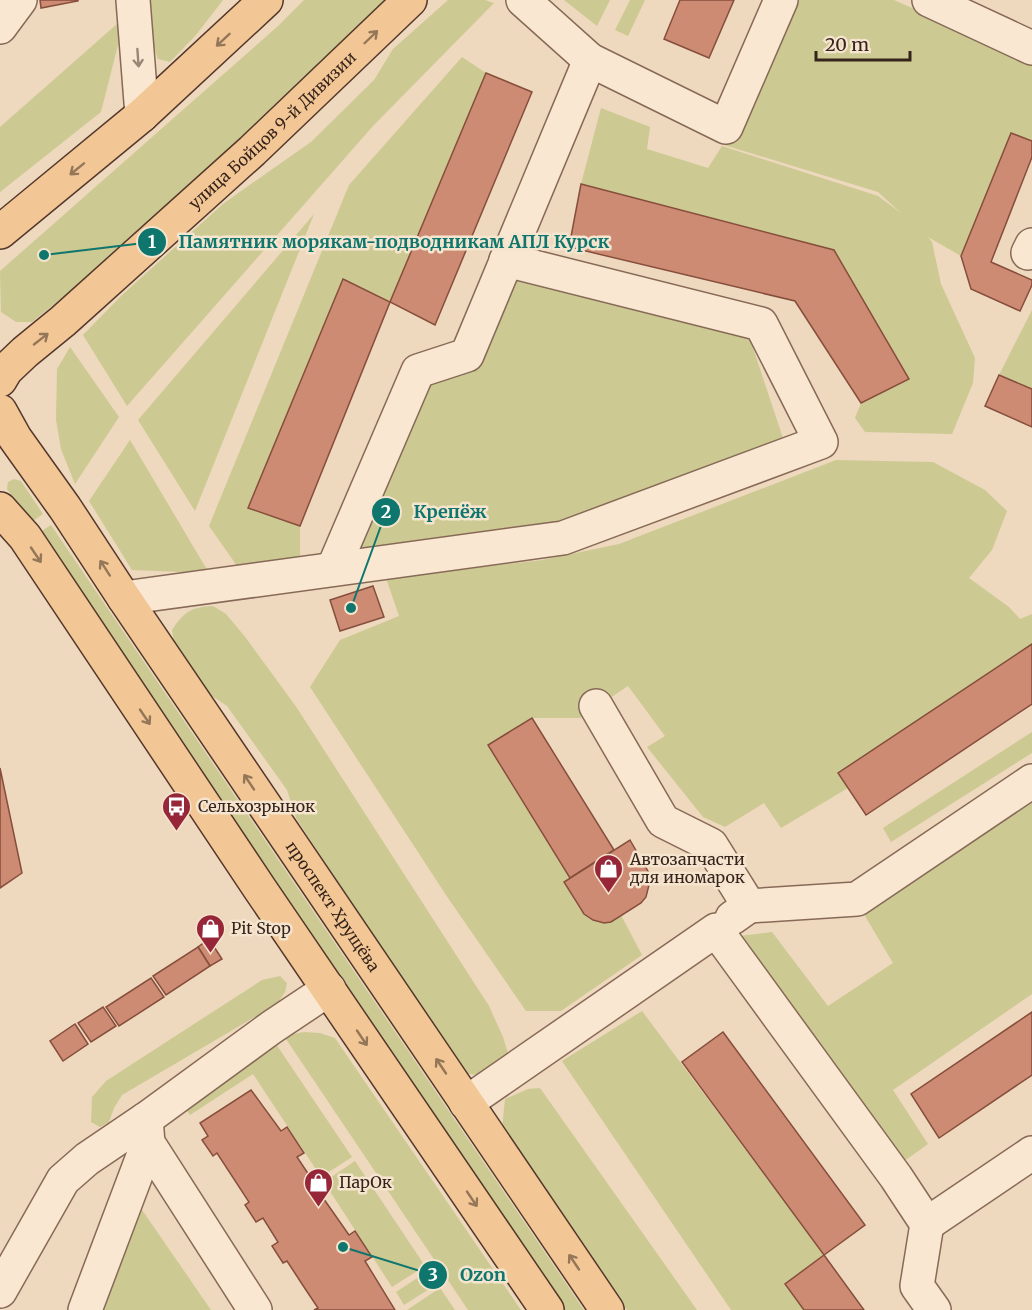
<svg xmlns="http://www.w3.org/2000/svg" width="1032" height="1310" font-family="Merriweather,serif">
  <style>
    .green { fill: #ccca92 }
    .building { fill: #cd8b73; stroke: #864e3c; stroke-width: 1.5 }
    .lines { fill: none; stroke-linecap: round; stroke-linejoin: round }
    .minor-casing { stroke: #876957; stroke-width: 36 }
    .major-casing { stroke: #54382c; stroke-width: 36 }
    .minor { stroke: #f9e7d1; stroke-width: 33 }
    .major { stroke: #f3c795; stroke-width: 33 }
    .oneway { stroke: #947658 }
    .oneway2 { stroke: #988676 }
    .labels { text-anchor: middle; stroke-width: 5; stroke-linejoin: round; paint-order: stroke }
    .street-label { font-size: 16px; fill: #36241c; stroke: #f5e4ce }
    .poi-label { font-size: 16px; fill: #36241c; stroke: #f5e4ce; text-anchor: start }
    .leader { fill: none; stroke: #0f766e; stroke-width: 2 }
    .callout-dot { fill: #0f766e; stroke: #f5e4ce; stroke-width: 2 }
    .mark-label { font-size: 18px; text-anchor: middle; font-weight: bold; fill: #fff }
    .callout-label { font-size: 18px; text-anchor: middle; font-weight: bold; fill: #0f766e; stroke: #f5e4ce; stroke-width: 5; stroke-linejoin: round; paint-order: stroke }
  </style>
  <rect width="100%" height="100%" fill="#eed8be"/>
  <g class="green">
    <path d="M150,0H223L196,35L170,62L158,59C150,39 149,21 150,0Z"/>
    <path d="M304,0H387L140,235L32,322H16L1,312L0,271L278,26Z"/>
    <path d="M448,0H485L494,3L373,126L127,406L83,335L122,295L224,203L311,142L374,80L393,49Z"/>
    <path d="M564,0H610L597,26Z"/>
    <path d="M630,0H645L628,36L615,30Z"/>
    <path d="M795,0H894L1032,61V141L1011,133L961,256L928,237L932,242L941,284L975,358L973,383L952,434L865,432L855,418L861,403L909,378L834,250L581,184L601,108L650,127L647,149L708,168L722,146L878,196L901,213L878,192L724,145Z"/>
    <path d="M125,17L101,112L0,192V127Z"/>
    <path d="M462,57L486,73L390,302L343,279L249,508L300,526V564L242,573L209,526L349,185Z"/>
    <path d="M314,214L195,511L138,420Z"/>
    <path d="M512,274L749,336L783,438L665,483L579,520L356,556L425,384Z"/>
    <path d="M1032,310V389L999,375Z"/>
    <path d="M70,347L119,417L75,484L61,449L56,420L57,369Z"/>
    <path d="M130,440L209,573L132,570L89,501Z"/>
    <path d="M836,460L933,462L985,490L1007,511L992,550L969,578L1009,607L1020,619L1032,614V644L839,774L848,788L781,828L764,803L725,827L703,817L647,747L665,736L628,686L580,718H532L488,745L570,878L564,882C573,896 582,923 603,923C609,923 616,917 621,915L642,955L561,1011H526L448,898L310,687L340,640L399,616L386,578L542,560L619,544Z"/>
    <path d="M14,479L21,481L43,514L30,523L7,489L8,482Z"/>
    <path d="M51,525L584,1310H565L37,534Z"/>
    <path d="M213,606L226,614L246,638L297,708L489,1006L503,1037L508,1053L499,1067L486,1076L461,1073L296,818L287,790L227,706L203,690L176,653L172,630C184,612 191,607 213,606Z"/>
    <path d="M1032,732V753L891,842L883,828Z"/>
    <path d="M1032,797V994L893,1090L928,1144L896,1167L739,936L772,932L828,1006L893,963L862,911Z"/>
    <path d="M280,976L287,983L285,992L277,1004L122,1095L114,1108L109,1122L100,1127L91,1122L92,1097L106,1081L262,980Z"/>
    <path d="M642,1011L824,1255L785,1284L804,1310H731L562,1061Z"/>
    <path d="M304,1032L320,1033L335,1038L521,1310H468L284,1036Z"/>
    <path d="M276,1044L352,1157L321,1177L253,1074L190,1115L183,1105Z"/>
    <path d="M540,1088L697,1310H627L502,1128L505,1099L528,1089Z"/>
    <path d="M355,1161L425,1266L392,1287L324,1182Z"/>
    <path d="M140,1207L211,1310H97Z"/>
    <path d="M428,1271L437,1284L404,1305L396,1292Z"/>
    <path d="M440,1288L455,1310H407Z"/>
  </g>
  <g class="building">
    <path d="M40,0H78V1L41,8Z"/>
    <path d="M680,0H734L709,58L664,39Z"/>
    <path d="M486,73L532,92L435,325L390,302Z"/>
    <path d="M1011,133L1032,141V157L991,262L1032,280V285L1020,311L971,289L961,256Z"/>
    <path d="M581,184L834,250L909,379L861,403L795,301L569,247Z"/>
    <path d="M343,279L390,302L300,526L248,508Z"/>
    <path d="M999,375L1032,389V427L985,406Z"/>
    <path d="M373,586L384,617L340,631L330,600Z"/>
    <path d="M1032,644V704L866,815L838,773Z"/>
    <path d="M532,718L614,850L570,878L488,745Z"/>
    <path d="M0,768L22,873L0,888Z"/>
    <path d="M630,840L649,873L650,881L646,897L641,903L611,922L604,923L593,920L584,914L564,882Z"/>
    <path d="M209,939L222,959L210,966L198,947Z"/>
    <path d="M198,947L210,966L166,995L153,976Z"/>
    <path d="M151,978L164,997L119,1026L106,1007Z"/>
    <path d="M103,1007L116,1026L91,1042L78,1023Z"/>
    <path d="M1032,1012V1075L939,1138L911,1094Z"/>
    <path d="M75,1024L88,1044L63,1061L50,1041Z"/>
    <path d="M723,1032L865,1225L824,1255L682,1062Z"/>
    <path d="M251,1090L281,1131L287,1127L304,1153L297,1157L315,1184L314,1185L349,1235L355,1231L372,1257L365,1261L395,1310H314L318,1308L302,1284L287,1261L283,1263L272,1246L278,1242L263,1218L256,1222L245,1205L249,1202L217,1153L213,1156L202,1140L208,1136L200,1123Z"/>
    <path d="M824,1255L864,1310H804L785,1284Z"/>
  </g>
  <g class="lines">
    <defs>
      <g id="minor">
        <path d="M133,0L142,115"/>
        <path d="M523,0L590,60L726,127L781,0"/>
        <path d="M929,0L1032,48"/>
        <path d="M0,27L20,0"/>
        <path d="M1028,253L1032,245"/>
        <path d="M333,569L418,371L467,355L590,60"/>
        <path d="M124,598L563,538L821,442L761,324L506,260"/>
        <path d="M596,706L663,821L711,845L749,906L732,918"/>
        <path d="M749,906L857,899L1032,781"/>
        <path d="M466,1103L716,930L896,1177L927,1224L917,1286L934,1310"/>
        <path d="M146,1119L148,1143L255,1310"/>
        <path d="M927,1224L1032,1153"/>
        <path d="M0,1291L63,1180L87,1159L146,1119L272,1027L329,989"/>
        <path d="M85,1310L148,1143"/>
      </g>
      <g id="major">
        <path d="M0,232L142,115L266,0"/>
        <path id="s1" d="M0,380L6,370L25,352L63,321L252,151L410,0"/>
        <path id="s2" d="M0,411L15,438L65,508L124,598L607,1310"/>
        <path d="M0,509L25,537L260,889L547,1310"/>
      </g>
    </defs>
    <use href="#minor" class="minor-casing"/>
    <use href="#major" class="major-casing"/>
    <use href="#minor" class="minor"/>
    <use href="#major" class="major"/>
  </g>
  <defs><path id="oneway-shaft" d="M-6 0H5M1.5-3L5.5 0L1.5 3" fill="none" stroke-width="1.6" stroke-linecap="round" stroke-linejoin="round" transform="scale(1.5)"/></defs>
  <g class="oneway">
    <use href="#oneway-shaft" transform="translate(371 37) rotate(-44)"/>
    <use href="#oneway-shaft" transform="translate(223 40) rotate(137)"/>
    <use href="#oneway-shaft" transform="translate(77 169) rotate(141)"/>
    <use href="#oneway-shaft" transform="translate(41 339) rotate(-38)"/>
    <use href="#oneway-shaft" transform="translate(36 555) rotate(56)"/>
    <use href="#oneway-shaft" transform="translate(105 568) rotate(-123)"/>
    <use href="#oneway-shaft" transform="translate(145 717) rotate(56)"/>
    <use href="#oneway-shaft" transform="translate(249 782) rotate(-124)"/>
    <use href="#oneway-shaft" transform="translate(362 1038) rotate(56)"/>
    <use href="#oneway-shaft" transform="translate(441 1066) rotate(-124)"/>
    <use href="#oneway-shaft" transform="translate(472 1199) rotate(56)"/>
    <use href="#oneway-shaft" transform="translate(574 1262) rotate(-124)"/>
  </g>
  <use class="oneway2" href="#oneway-shaft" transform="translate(138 58) rotate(86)"/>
  <defs>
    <symbol id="bus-pin" viewBox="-11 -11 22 30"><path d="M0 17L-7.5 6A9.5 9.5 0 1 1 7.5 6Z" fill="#962638" stroke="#f5e4ce"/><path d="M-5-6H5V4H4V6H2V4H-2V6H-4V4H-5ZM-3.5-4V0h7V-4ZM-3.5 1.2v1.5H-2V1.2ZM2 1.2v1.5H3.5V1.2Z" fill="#fff"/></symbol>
    <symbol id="shop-pin" viewBox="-11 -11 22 30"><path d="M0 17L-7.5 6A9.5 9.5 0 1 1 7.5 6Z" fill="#962638" stroke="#f5e4ce"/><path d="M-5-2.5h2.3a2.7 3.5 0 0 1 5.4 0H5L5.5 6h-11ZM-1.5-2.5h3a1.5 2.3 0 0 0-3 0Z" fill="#fff"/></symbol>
  </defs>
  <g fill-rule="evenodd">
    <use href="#bus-pin" x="160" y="790" width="33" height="45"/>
    <use href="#shop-pin" x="592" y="852" width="33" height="45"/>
    <use href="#shop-pin" x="194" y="912" width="33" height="45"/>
    <use href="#shop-pin" x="302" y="1166" width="33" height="45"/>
  </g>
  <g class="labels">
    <g class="street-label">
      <text dy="6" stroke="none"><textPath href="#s1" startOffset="370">улица Бойцов 9-й Дивизии</textPath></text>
      <text dy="6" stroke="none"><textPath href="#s2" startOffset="597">проспект Хрущёва</textPath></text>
    </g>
    <g class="poi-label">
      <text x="198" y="812">Сельхозрынок</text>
      <text x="630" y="865">Автозапчасти<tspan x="630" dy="18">для иномарок</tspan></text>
      <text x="231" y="934">Pit Stop</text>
      <text x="339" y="1188">ПарОк</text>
    </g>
  </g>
  <path class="leader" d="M44 255L152 242M351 608L386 512M343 1247L433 1275"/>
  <g class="callout-dot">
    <circle cx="44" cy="255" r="6"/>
    <circle cx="351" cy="608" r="6"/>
    <circle cx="343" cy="1247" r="6"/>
    <circle cx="152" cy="242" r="15"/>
    <circle cx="386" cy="512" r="15"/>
    <circle cx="433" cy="1275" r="15"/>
  </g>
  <g class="mark-label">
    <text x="152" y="248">1</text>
    <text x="386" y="518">2</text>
    <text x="433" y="1281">3</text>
  </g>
  <g class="callout-label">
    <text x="394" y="248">Памятник морякам-подводникам АПЛ Курск</text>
    <text x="450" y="518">Крепёж</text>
    <text x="483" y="1281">Ozon</text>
  </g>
  <path d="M816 51v9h94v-9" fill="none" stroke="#36241c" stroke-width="3"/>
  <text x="825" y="51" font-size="18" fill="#36241c" stroke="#f5e4ce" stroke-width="4.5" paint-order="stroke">20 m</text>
</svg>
